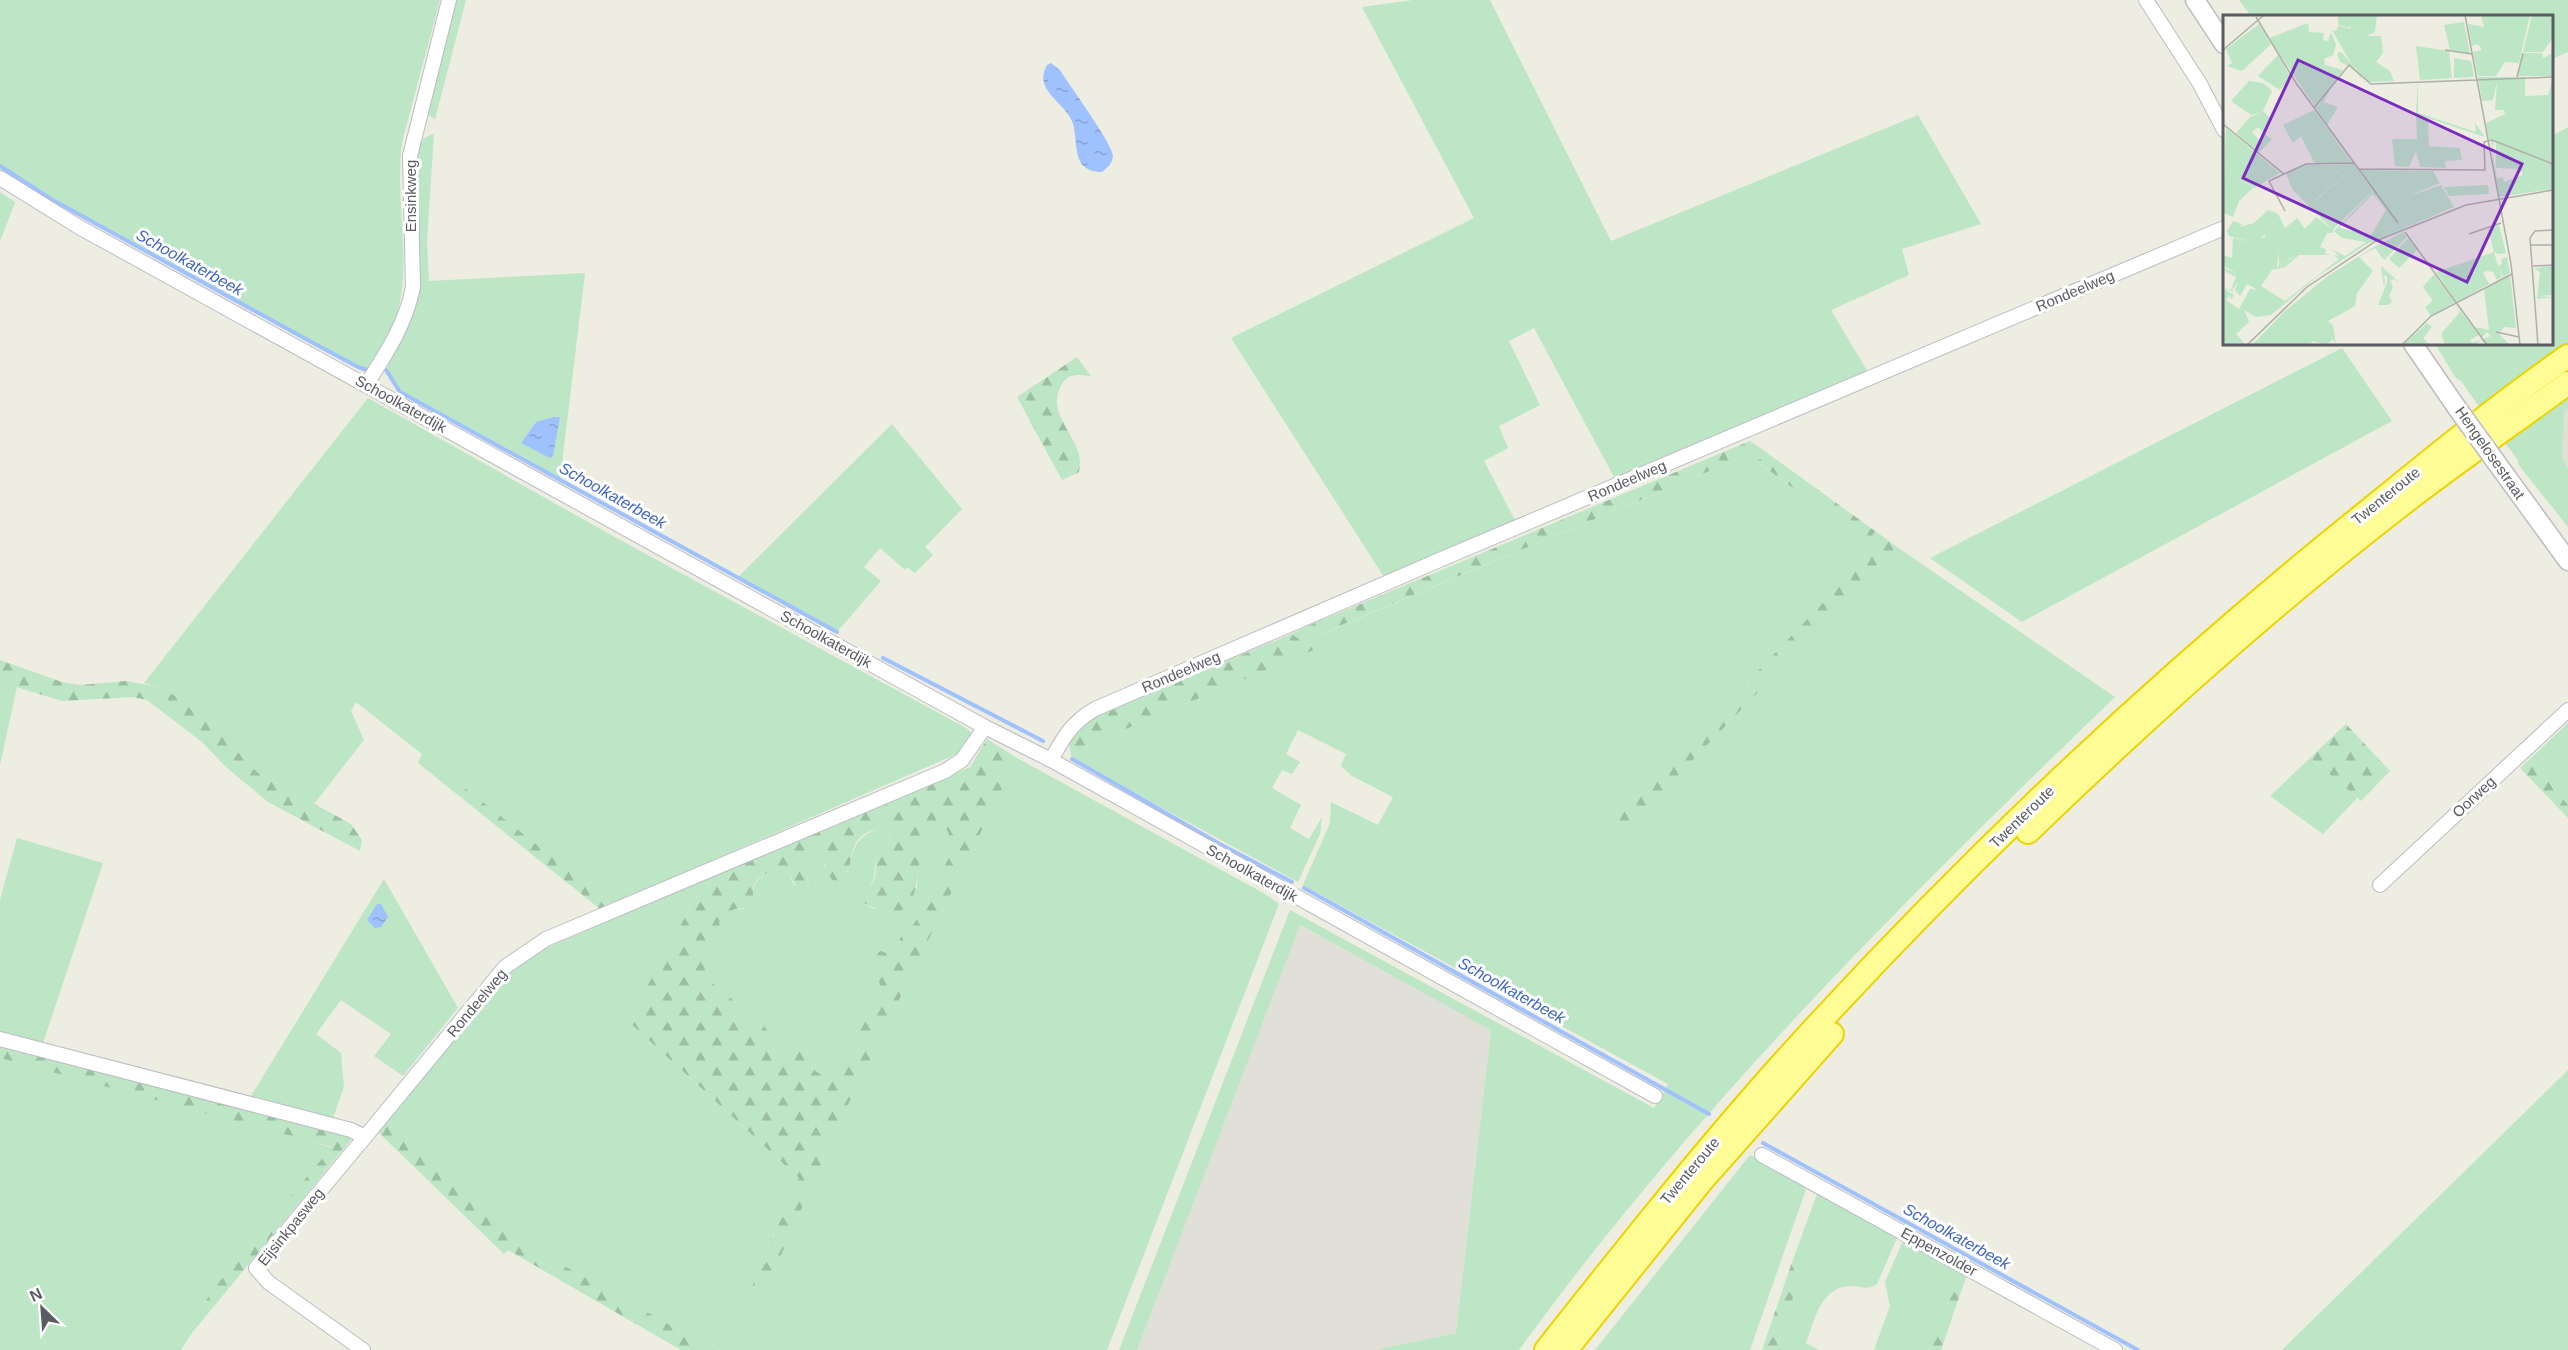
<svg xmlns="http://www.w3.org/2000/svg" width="2568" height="1350" font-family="Helvetica,sans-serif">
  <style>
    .industrial { fill: #e0e0d9 }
    .grass { fill: #bce6c5; fill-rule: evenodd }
    .forest { fill: url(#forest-firs); fill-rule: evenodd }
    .water { fill: url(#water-ripples) }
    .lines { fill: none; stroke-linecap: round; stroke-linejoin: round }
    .stream { stroke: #9fc2ff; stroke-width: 4 }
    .minor-casing { stroke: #bcbdc3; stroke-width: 16 }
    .secondary-casing { stroke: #bcbdc5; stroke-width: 21 }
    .trunk-casing { stroke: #eed300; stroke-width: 26 }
    .minor { stroke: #fff; stroke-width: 14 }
    .secondary { stroke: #fff; stroke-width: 18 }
    .trunk { stroke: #fefc95; stroke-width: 22 }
    .secondary-bridge-casing { stroke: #bcbdc5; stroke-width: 21; stroke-linecap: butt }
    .secondary-bridge { stroke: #fff; stroke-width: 18 }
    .labels { text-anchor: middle; stroke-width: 6; stroke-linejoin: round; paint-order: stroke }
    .street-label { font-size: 15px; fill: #5a5c62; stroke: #fff }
    .water-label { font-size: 16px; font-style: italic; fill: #3f66c5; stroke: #fff }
    .inset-road { fill: none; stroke: #aeafaa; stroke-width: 1.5 }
    .view { fill: #7b2cbf; fill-opacity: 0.15; stroke: #7b2cbf; stroke-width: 3 }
    .inset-edge { fill: none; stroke: #5a5c62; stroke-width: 3 }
  </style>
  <defs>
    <pattern id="forest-firs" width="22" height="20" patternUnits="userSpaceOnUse" patternTransform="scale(1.5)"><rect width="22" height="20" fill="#bce6c5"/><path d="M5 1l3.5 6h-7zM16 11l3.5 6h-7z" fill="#9cbea3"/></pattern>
    <pattern id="water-ripples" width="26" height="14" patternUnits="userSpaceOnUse" patternTransform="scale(1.5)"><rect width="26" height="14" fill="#9fc2ff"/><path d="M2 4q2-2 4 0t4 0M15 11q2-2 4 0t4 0" fill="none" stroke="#85a1d2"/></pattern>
  </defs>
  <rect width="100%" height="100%" fill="#edede1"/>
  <g class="industrial">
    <path d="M2568,400V497L2545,415Z"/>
    <path d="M1299,925L1491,1029L1456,1333L1375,1350H1137Z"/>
  </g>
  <g class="grass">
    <path d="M0,0H440L402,142C392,227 426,288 372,366L367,370L358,367L51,199L0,166Z"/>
    <path d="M453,0H466L435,119L425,113Z"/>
    <path d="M1413,0H1490L1611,241L1918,115L1981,224L1902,249L1909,275L1831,310L1869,374L1615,479L1534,328L1509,341L1540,405L1499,426L1508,448L1484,461L1516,522L1384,577L1231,338L1474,218L1362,7Z"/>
    <path d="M2239,0H2568V52L2552,59V16H2251Z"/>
    <path d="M2568,127V348L2483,412L2461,381L2456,378L2435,344H2552V136Z"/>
    <path d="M434,134L427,242L429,281L585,273L560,480L400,392L387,374L388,363L415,307L418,290L416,161C419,147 419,137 434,134ZM553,417L559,418L553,456L550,457L521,443L536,422Z"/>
    <path d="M0,192L15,202L0,242Z"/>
    <path d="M2342,348L2392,421L2022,622L1930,558Z"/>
    <path d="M2568,389V408L2564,411L2562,459L2568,468V527L2518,464V460L2502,439Z"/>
    <path d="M368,398L611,535L966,728L975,736L966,750L612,904L356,702L351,711L364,740L314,804L258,773L210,723L160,687L144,683Z"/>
    <path d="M892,424L962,509L925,547L933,555L915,573L907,567L905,570L880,548L864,567L881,581L837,632L737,578Z"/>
    <path d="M1762,449L1770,455L1757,462L1867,542L1875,531L1885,538L1617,818L1866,580L1897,547L2115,697C1902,902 1693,1110 1519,1350H1375L1456,1333L1491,1030L1300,925L1137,1350H1119L1290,910L1654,1108L1668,1084L1303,885L1330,823L1331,802L1378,825L1393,797L1352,776L1341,766L1346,754L1298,730L1286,754L1300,762L1292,774L1282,770L1272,788L1301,805L1290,828L1309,839L1322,817L1320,834L1298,882L1072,759L1083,747L1315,649L1291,634L1305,627L1319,635Z"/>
    <path d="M0,682L17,687L0,765Z"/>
    <path d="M2568,723V805L2530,759Z"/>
    <path d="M1017,758L1265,894L1279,904L1107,1350H720L688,1335L514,1238L386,1118L510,967L523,958L706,879L628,1021L799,1178L755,1272L763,1292L771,1278L843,1115Z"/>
    <path d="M2310,758L2357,798L2323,834L2270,796Z"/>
    <path d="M936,824L942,826L948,831L951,853L923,910L913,925L901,936L895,953L888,954L876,964L881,991C875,1004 864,1015 858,1027C854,1037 854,1049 851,1059C840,1100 813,1070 798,1052L786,1059L779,1055L775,1042L764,1026C759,1027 754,1028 750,1025C742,1020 743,1011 738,1005C726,990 703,984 703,961C704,947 720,937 719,922L731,909H748C758,893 745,886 769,872L789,875L794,885L809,889C807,876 803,861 818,854L823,858L824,866L847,873C857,843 852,840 883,826L889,830L890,843L876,858C872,880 879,878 860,895L861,902L874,909L917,888C917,871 921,835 936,824Z"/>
    <path d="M17,838L103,863L43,1043L0,1032V900Z"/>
    <path d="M384,879L458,1008L403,1076L374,1056L391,1034L341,1000L316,1034L341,1053L344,1087L333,1118L251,1096Z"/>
    <path d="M0,1058L292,1135L332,1148L214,1288L199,1311L192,1333L181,1350H0Z"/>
    <path d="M2568,1070V1350H2282Z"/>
    <path d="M1750,1155L1797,1179L1806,1189L1750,1350H1595Z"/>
    <path d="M1817,1194L1897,1238L1877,1284C1869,1290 1863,1287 1854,1286C1821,1284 1815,1319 1806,1343L1819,1350H1776L1798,1282V1272L1792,1262Z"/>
    <path d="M1903,1241L1958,1272L1931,1350H1874L1890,1306L1885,1282Z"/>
  </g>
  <g class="forest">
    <path d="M1077,357L1091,376C1080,375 1069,372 1062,384C1042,416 1088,440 1079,472L1062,480L1017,397Z"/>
    <path d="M1750,441L1762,449L1318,635L1305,627Z"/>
    <path d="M1770,455L1875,531L1868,543L1756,461Z"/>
    <path d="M1885,538L1897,547L1866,580L1629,826L1617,818Z"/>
    <path d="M1291,634L1316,649L1083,747L1072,759L1069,744L1076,733L1093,718Z"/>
    <path d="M0,660L62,682L80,685L126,681L160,687L168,691L210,723L258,773L351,824L362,840L360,851L268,802L226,767L202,742L147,700L133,697L62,701L0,682Z"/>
    <path d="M2346,724L2390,771L2361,801L2310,758Z"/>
    <path d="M987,739L1017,758L843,1115L771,1278L763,1292L750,1302L755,1272L799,1178L628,1021L706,879L970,767ZM936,824L942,826L948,831L951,853L923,910L913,925L901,936L895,953L888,954L881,951L877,952L874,957L881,991C875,1003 864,1011 859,1022C849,1047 854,1104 811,1067L813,1064L804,1052H798L786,1059L779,1055L775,1041L764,1026C745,1030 747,1016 738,1005C723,987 702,985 704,956L721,933L719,922C729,911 733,906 748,909L753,906C754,887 748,884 769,872L789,875L801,893L807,892L809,890C807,876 803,861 818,855C827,861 824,874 834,881C854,878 848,854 857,841C862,833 874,830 883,826L889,830L890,843L876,858C875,865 877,877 873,882C870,887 864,888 860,895L861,902C929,934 909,880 926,840C929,834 930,828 936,824Z"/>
    <path d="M422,754L612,904L600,909L418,763Z"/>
    <path d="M2530,759L2568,805V818L2520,768Z"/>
    <path d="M0,1045L350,1136L351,1140L192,1333L199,1311L214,1288L332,1147L0,1058Z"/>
    <path d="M386,1118L514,1238L688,1335L720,1350H681L508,1250L504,1254L376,1130Z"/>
    <path d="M1792,1262L1798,1272V1282L1776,1350H1762Z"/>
    <path d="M1958,1272L1966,1277L1941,1350H1931Z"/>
  </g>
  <g class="water">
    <path d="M1051,63L1060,70C1069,85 1113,144 1113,156C1112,164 1108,167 1102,172C1094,172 1086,170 1081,163C1074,151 1077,134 1072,121C1063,101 1033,90 1047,65Z"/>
    <path d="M553,417H560L553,456L550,458L521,443L536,422Z"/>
    <path d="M377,904H381L388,917L381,927L375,928L367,920Z"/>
  </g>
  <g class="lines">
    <g class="stream">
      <path d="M0,166L51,199L315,344L358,367L367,370L371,367"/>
      <path d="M386,370L400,392L837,632"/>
      <path d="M883,658L1043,741"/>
      <path d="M1072,759L1218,843L1292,882"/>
      <path d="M1304,888L1709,1114"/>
      <path d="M1763,1143L2138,1350"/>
    </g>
    <defs>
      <g id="minor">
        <path d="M2146,0L2200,84L2224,130"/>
        <path d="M0,178L79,227L985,727L1051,760L1655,1096"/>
        <path d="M366,385C386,354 406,324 413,287L410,156L449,0"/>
        <path d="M1051,760C1064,737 1071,723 1095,709L1444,558L2224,228"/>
        <path d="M2380,885L2568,710"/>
        <path d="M0,1039L351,1130L365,1137L505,967L546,939L945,771L962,760L985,727"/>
        <path d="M1762,1155L2115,1350"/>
        <path d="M363,1350L268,1282L256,1268L365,1137"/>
      </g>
      <g id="secondary">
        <path d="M2195,0L2224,44"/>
        <path d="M2413,344L2457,408"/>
        <path d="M2496,462L2568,561"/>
      </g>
      <g id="trunk">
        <path d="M2028,832C2145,719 2267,609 2396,509C2452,465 2511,425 2568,383"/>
        <path d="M1546,1350C1622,1254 1698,1158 1779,1067C1960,866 2158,679 2369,510C2434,457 2499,404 2568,356"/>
        <path d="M1566,1350L1700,1183L1832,1034"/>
      </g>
    </defs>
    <use href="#minor" class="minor-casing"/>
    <use href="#secondary" class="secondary-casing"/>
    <use href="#trunk" class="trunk-casing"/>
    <use href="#minor" class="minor"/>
    <use href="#secondary" class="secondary"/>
    <use href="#trunk" class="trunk"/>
    <defs>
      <path id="secondary-bridge" d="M2457,408L2496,462"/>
    </defs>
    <use href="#secondary-bridge" class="secondary-bridge-casing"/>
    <use href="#secondary-bridge" class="secondary-bridge"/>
  </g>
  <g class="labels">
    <g class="street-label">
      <text transform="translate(411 196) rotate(-90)" y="5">Ensinkweg</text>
      <text transform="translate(2075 291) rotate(-23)" y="5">Rondeelweg</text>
      <text transform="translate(401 404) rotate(29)" y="5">Schoolkaterdijk</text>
      <text transform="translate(2490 453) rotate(55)" y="5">Hengelosestraat</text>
      <text transform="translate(1627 481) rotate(-23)" y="5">Rondeelweg</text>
      <text transform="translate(2386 496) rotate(-39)" y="5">Twenteroute</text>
      <text transform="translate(826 639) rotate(29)" y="5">Schoolkaterdijk</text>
      <text transform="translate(1181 672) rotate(-23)" y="5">Rondeelweg</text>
      <text transform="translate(2474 797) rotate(-43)" y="5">Oorweg</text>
      <text transform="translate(2022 817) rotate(-44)" y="5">Twenteroute</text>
      <text transform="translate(1252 873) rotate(29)" y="5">Schoolkaterdijk</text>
      <text transform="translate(477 1003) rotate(-50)" y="5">Rondeelweg</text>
      <text transform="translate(1690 1171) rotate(-50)" y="5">Twenteroute</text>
      <text transform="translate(291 1227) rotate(-51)" y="5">Eijsinkpasweg</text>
      <text transform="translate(1939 1252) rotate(29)" y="5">Eppenzolder</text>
    </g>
    <g class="water-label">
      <text transform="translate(190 262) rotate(29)" y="6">Schoolkaterbeek</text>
      <text transform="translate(613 495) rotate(29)" y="6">Schoolkaterbeek</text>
      <text transform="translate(1512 990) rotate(29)" y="6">Schoolkaterbeek</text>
      <text transform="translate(1957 1236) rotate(29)" y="6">Schoolkaterbeek</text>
    </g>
  </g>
  <g transform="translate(2223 15)">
    <rect width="330" height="330" fill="#edede1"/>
    <path d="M115,0H154L152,17L143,21H158L160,38L153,47L167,56L171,66L144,67L130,50L142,68L130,53L117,47L114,38L118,37L129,50L109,15L113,16L115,11L127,14L128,9L126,13L115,10ZM258,0H307L296,48L282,47L273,61H255L250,37L259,35L255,29L249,31L245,9L261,12ZM309,0H330V23L320,37H300ZM241,7L247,39L227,35L221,10ZM85,8L86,17L101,18L100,25L105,26L108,17L113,30L110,40L101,44L102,50L120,55L92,92L46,23ZM36,9L48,29L19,56L4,51L9,48L3,34ZM193,31L226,36L229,63L197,65ZM300,38H319L320,43L330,38V61H294ZM55,40L68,63L57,75L35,61ZM231,43L248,46L251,62L231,63ZM255,62H302V81L325,80L330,63V148L266,124L263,108L282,99L281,95H272L274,67L270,85L259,86ZM26,66L40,68L49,76L40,96L49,105L40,117L35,112L29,117L36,125L42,119L49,124L36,138L13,118L27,102L39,97L28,100L8,86ZM107,74L101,87L115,92L104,110L93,93ZM91,95L130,149H92L78,121L70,128L60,110ZM193,101L205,104L206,131L237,133L239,145L222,146L223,153L197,152L193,136L186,152L172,151L169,124H194ZM3,113L57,158L31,173L10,159L30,173L16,186L10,202L0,198ZM268,125L271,127L269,133L274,163L280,162L281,167L300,160L297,154L273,153V127L330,150V174L275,182ZM81,150H101L88,159L97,180L88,189L133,152L150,176L112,212L109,218H104L97,232L103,234L102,239L116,241L109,234L122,241L143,227L119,223L111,216L150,177L138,155L210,156L217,168L183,182L218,170L231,192L142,230L95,261L48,300L33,302L21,295L26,307L13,319L22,329L0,330V273L11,280L8,285L7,281L3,285L16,294L27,274L35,275L24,269L17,281L12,275L15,267L9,275L12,278L0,272L8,275L13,262L2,256L0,260L1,256L3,255L0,252L16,260L0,250V240L9,243L10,223L51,232L55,238L49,254L62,250L72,240L56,251V235L42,220L27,226L10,221L16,212L31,208L45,195L55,199L62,213L74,203L82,214L93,202L109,214L69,174L63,158ZM150,179L163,195L148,220L116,213ZM76,240H110L116,244L62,286L38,271L49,255L62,252ZM106,152L118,153L113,158L117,161L124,156L104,173L97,159ZM265,170L266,179L226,181L221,172ZM276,210L283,238L276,239L271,237L265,214ZM180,217L184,222L164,242L154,231L164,243L161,245L152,233L136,242L150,256L134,278L132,291L105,306L110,310L113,330L110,324L103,330L90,326L86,330H29L61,297L105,261L151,232ZM185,223L194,235L176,253L166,244ZM271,237L275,251L279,249L278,244L284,242L287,258L280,262L276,252L279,262L274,265L270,257L264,256L260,258L266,269L234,287L213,257ZM158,251L179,270L171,264L167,266L170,272L166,281L169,287L165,290H155L164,268V262L160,259L162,265L161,272ZM330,251V280L315,281L330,282L314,284L317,257L311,253ZM211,259L232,287L208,301L202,292L210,286L200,272ZM287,260L293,313L281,312L276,319L287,330H264L258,325L251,330H222L218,319L237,297L232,289L256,320L247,325L249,328L268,321L264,317L259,322L252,312L266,315L261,274ZM204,308L209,312L200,323L207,330H180Z" fill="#bce6c5" fill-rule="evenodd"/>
    <path d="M195,66V98L253,117L252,108L262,122L193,99ZM131,149L133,152L87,189L97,180L88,159L101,150ZM106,152L112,156L118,153L113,159L117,161L124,156L104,173L97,159ZM10,206L19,209L11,221L27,226L29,220L42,223V220L56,235L54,252L74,240L62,250L49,254L53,234L6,221L4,216Z" fill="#bce6c5" fill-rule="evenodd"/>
    <path class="inset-road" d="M242,0L288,249L297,330M33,2L73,68L175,208M0,35L41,0M222,35L249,39M294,62L300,38M91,93L126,50L148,69L330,62M0,109L61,159L83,149L131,148M136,154L262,155L261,127L269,125L330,149M61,159L46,166L62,196M182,217L264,330M246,219L278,208M308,230H330M310,251L330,250M273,317L296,322M24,330L84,272L153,226L243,190L330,175M179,330L208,301L289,259M315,330L307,223L312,216L330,215"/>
    <path class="view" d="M75,45L299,149L244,267L20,163Z"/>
    <rect width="330" height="330" class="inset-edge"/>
  </g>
  <g transform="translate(42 1308) rotate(335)" stroke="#ffffff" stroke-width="4.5" paint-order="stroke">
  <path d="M0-4.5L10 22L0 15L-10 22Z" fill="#5a5c62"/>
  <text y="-9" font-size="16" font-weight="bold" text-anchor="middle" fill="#5a5c62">N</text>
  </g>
</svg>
